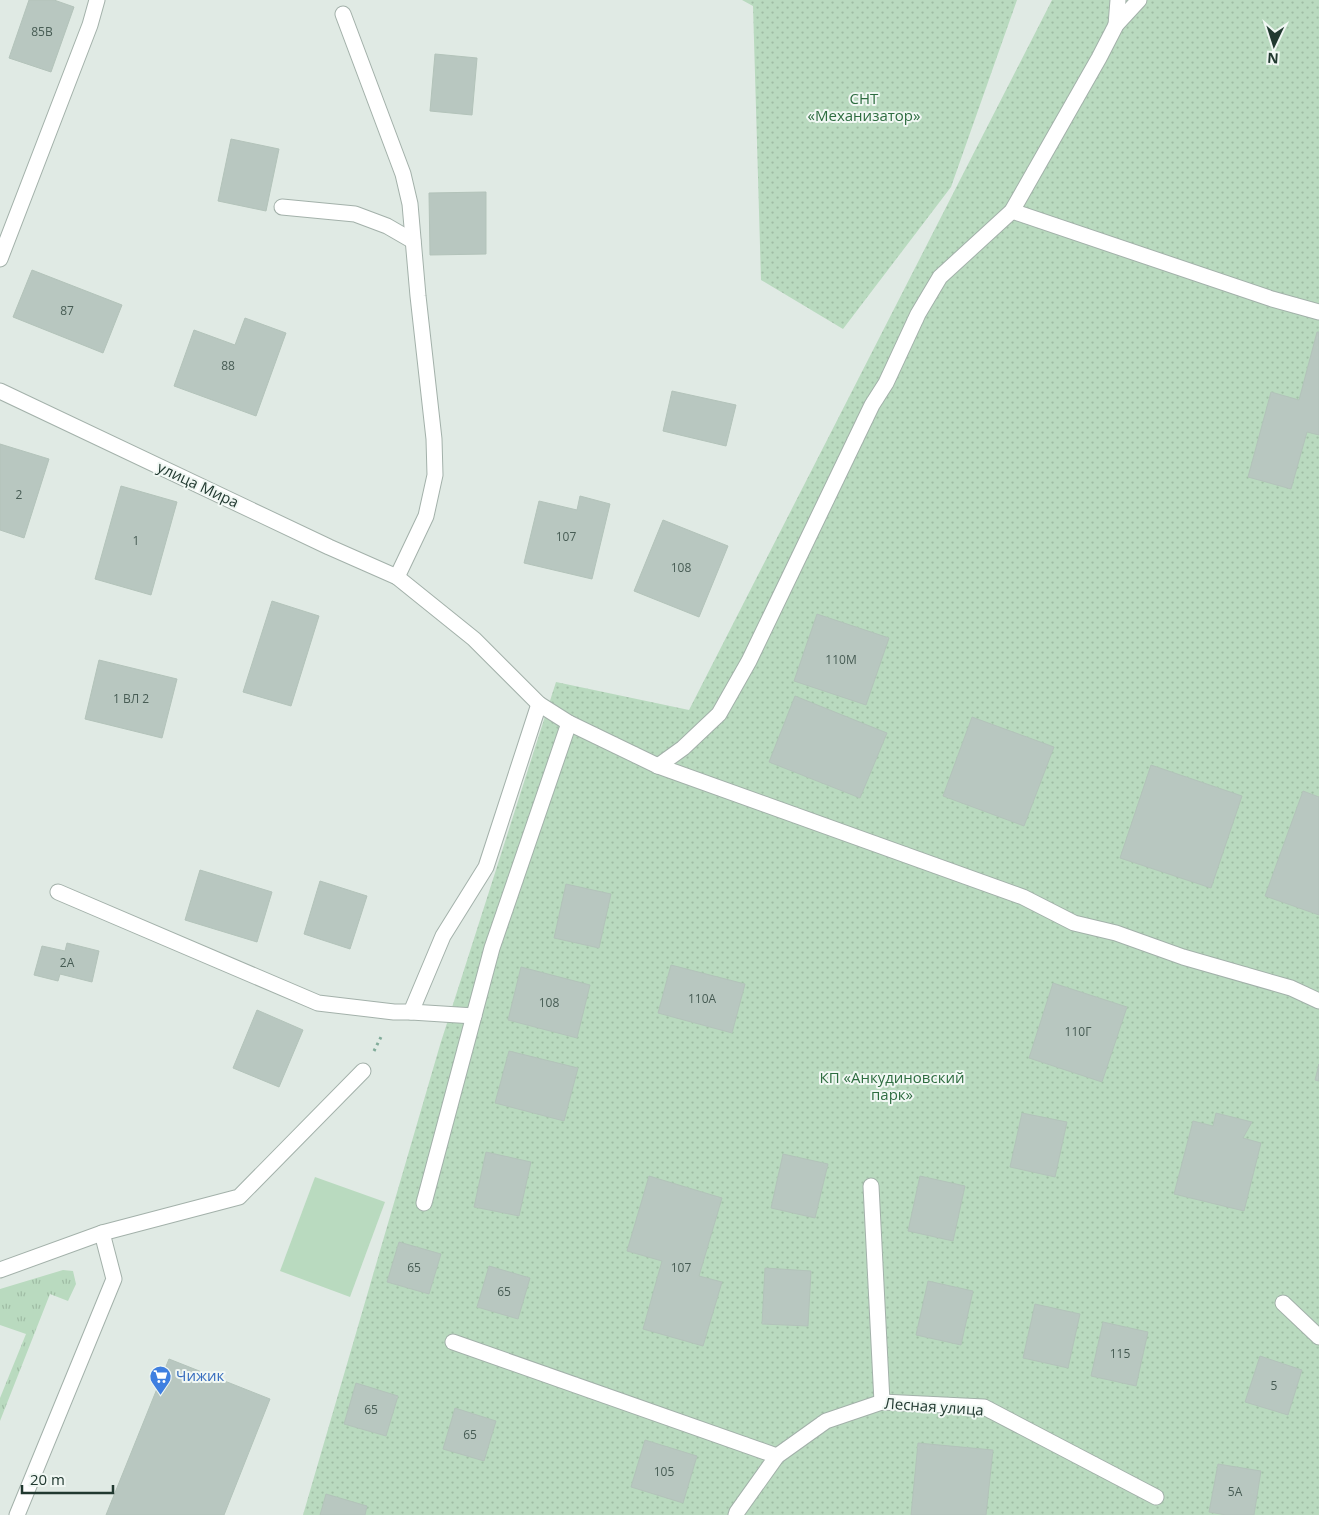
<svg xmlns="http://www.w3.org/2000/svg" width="1319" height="1515" font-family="'Open Sans',sans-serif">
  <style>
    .grass { fill: url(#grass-tufts) }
    .park { fill: url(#park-dots) }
    .pitch { fill: #b9dabf }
    .building { fill: #b8c7c0; stroke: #b3c3ba }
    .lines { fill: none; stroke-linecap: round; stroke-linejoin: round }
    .minor-casing { stroke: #a3b1aa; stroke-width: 17 }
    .path { stroke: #82ac9a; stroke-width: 3; stroke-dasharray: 2.5 4; stroke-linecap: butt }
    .minor { stroke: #fff; stroke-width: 15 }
    .labels { text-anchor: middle; stroke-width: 4; stroke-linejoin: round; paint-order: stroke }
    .number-label { font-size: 12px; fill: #475c54 }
    .park-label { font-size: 15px; fill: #2e6d40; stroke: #f0f7f3 }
    .street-label { font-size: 15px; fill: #213930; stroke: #f0f7f3 }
    .shop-label { font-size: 15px; fill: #366cbe; stroke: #f0f7f3; text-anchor: start }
  </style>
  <defs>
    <pattern id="grass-tufts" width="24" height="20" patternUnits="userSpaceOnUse" patternTransform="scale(1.25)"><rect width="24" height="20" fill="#b9dabf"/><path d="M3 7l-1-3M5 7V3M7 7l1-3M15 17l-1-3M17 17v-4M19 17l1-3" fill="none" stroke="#9fbca4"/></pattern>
    <pattern id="park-dots" width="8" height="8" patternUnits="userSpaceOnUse" patternTransform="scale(1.25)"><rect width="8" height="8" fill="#b9dabf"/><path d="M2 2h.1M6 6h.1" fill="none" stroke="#9fbca4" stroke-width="1.8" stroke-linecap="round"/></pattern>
  </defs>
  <rect width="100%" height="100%" fill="#e0eae4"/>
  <path class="grass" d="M63,1270L73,1271L76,1284L68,1301L50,1294L0,1421V1398L26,1334L0,1325V1289Z"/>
  <g class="park">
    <path d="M742,0H1017L951,187L843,329L761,280L753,6Z"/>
    <path d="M1052,0H1319V1515H303L440,1045L556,682L689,710Z"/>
  </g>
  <path class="pitch" d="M315,1177L385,1202L350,1297L280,1271Z"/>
  <g class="building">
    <path d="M29,0H54L74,7L51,72L9,58Z"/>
    <path d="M435,54L477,58L472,115L430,111Z"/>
    <path d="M231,139L279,149L266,211L218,201Z"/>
    <path d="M486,192V254L430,255L429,193Z"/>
    <path d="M32,270L122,305L103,353L13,317Z"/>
    <path d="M245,318L286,333L256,416L174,386L194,330L235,345Z"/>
    <path d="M1317,332H1319V435L1307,432L1291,489L1248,477L1271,392L1299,400Z"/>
    <path d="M672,391L736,405L726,446L663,431Z"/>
    <path d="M0,444L49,459L24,538L0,530Z"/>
    <path d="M121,486L177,502L151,595L95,579Z"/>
    <path d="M580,496L610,504L592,579L524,563L539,501L577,510Z"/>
    <path d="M663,520L728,546L699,617L634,591Z"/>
    <path d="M272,601L319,616L291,706L243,692Z"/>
    <path d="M817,614L889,638L866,705L794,681Z"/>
    <path d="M99,660L177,679L162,738L85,719Z"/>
    <path d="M795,696L887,733L860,798L769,762Z"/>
    <path d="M972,717L1054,747L1024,826L943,796Z"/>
    <path d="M1151,765L1242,796L1211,888L1120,858Z"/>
    <path d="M1303,791L1319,797V915L1265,896Z"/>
    <path d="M200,870L272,892L257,942L185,920Z"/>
    <path d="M320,881L367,896L350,949L304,934Z"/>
    <path d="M566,884L611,894L599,948L554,938Z"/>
    <path d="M67,943L99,951L92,982L60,974L58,981L34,975L42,946L65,951Z"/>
    <path d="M671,965L745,984L732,1033L658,1013Z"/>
    <path d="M521,967L590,985L577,1038L508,1020Z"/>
    <path d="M1053,983L1127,1007L1102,1082L1029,1058Z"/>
    <path d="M257,1010L303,1030L279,1087L233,1068Z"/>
    <path d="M509,1051L578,1068L564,1121L495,1103Z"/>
    <path d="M1319,1064V1081L1315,1080Z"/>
    <path d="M1022,1113L1067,1122L1055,1177L1010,1167Z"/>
    <path d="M1216,1113L1252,1122L1243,1138L1261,1143L1244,1211L1174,1194L1193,1121L1213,1126Z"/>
    <path d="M486,1152L531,1162L519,1216L474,1207Z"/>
    <path d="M783,1154L828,1164L815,1218L771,1208Z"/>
    <path d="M649,1176L722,1198L699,1276L722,1282L703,1346L643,1329L662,1261L627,1251Z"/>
    <path d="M920,1176L965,1186L953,1241L908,1231Z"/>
    <path d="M399,1242L441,1254L429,1294L387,1282Z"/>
    <path d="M489,1266L530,1278L518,1319L477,1307Z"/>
    <path d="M765,1268L811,1271L808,1326L762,1324Z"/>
    <path d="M928,1281L973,1291L961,1345L916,1335Z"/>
    <path d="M1035,1304L1080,1314L1068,1368L1023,1358Z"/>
    <path d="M1103,1322L1148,1332L1136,1386L1091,1376Z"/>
    <path d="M1260,1356L1302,1370L1288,1415L1245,1402Z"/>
    <path d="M169,1359L270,1399L224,1515H106Z"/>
    <path d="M356,1383L398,1396L386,1436L344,1424Z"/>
    <path d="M455,1408L496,1421L484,1461L443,1449Z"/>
    <path d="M645,1440L697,1456L683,1503L631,1487Z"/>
    <path d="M918,1443L993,1450L986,1515H911Z"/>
    <path d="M1218,1464L1261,1471L1254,1515H1226L1209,1512Z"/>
    <path d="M326,1494L367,1506L365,1515H320Z"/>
  </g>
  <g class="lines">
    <defs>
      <g id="minor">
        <path d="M343,14L403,174L410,204L418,296L434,439L435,475L426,516L397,577"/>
        <path d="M1116,25L1118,0"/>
        <path d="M282,207L355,214L387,226L413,241"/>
        <path d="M1012,211L1272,299L1319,312"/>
        <path d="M0,259L90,25L97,0"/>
        <path d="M0,391L329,547L397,577L474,639L539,704L569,723L658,766L1023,897L1074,923L1116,933L1183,957L1291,988L1319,1001"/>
        <path d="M658,766L683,748L719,714L749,661L872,405L886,383L918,314L940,277L1012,211L1099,58L1116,25L1139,0"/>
        <path d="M58,892L318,1003L394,1012H411L443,936L486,867L539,704"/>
        <path d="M411,1012L474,1016"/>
        <path d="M871,1186L882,1402"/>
        <path d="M424,1203L492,948L569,723"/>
        <path d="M0,1270L102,1233L239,1197L363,1071"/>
        <path d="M1283,1303L1319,1337"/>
        <path d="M453,1342L777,1456"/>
        <path d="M17,1515L114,1279L102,1233"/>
        <path d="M736,1515L737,1512L777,1456L826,1421L882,1402L984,1407L1156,1497"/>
      </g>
    </defs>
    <use href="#minor" class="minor-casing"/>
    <path class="path" d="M374,1051L382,1035"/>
    <use href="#minor" class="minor"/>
  </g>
  <defs>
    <symbol id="supermarket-pin" viewBox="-11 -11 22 30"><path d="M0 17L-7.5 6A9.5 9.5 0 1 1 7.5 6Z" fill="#3f7fe0" stroke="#f0f7f3"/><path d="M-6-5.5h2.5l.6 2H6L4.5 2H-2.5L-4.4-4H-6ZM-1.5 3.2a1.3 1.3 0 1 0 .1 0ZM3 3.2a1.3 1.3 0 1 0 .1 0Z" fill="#fff"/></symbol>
  </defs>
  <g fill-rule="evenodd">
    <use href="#supermarket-pin" x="148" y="1364" width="25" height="34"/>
  </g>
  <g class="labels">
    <g class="number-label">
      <text x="42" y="36">85В</text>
      <text x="67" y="315">87</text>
      <text x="228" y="370">88</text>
      <text x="19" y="499">2</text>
      <text x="566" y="541">107</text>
      <text x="136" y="545">1</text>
      <text x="681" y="572">108</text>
      <text x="841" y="664">110М</text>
      <text x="131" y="703">1 ВЛ 2</text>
      <text x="67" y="967">2А</text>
      <text x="702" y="1003">110А</text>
      <text x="549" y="1007">108</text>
      <text x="1078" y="1036">110Г</text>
      <text x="414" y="1272">65</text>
      <text x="681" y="1272">107</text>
      <text x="504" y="1296">65</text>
      <text x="1120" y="1358">115</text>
      <text x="1274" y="1390">5</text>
      <text x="371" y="1414">65</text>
      <text x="470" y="1439">65</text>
      <text x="664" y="1476">105</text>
      <text x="1235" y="1496">5А</text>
    </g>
    <g class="park-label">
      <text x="864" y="104">СНТ<tspan x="864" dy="17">«Механизатор»</tspan></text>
      <text x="892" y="1083">КП «Анкудиновский<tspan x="892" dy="17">парк»</tspan></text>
    </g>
    <g class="street-label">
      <text transform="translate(198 485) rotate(25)" y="5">улица Мира</text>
      <text transform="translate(934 1407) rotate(4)" y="5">Лесная улица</text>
    </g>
    <g class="shop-label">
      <text x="176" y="1381">Чижик</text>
    </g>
  </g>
  <g transform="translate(1274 45) rotate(184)" stroke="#f0f7f3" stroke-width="4" paint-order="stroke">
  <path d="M0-4L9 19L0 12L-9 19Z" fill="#213930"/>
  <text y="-8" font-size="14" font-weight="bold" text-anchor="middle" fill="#213930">N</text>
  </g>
  <path d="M22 1485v8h91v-8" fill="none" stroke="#213930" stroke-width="2.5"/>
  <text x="30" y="1485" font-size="15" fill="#213930" stroke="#f0f7f3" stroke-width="4" paint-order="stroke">20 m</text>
</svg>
